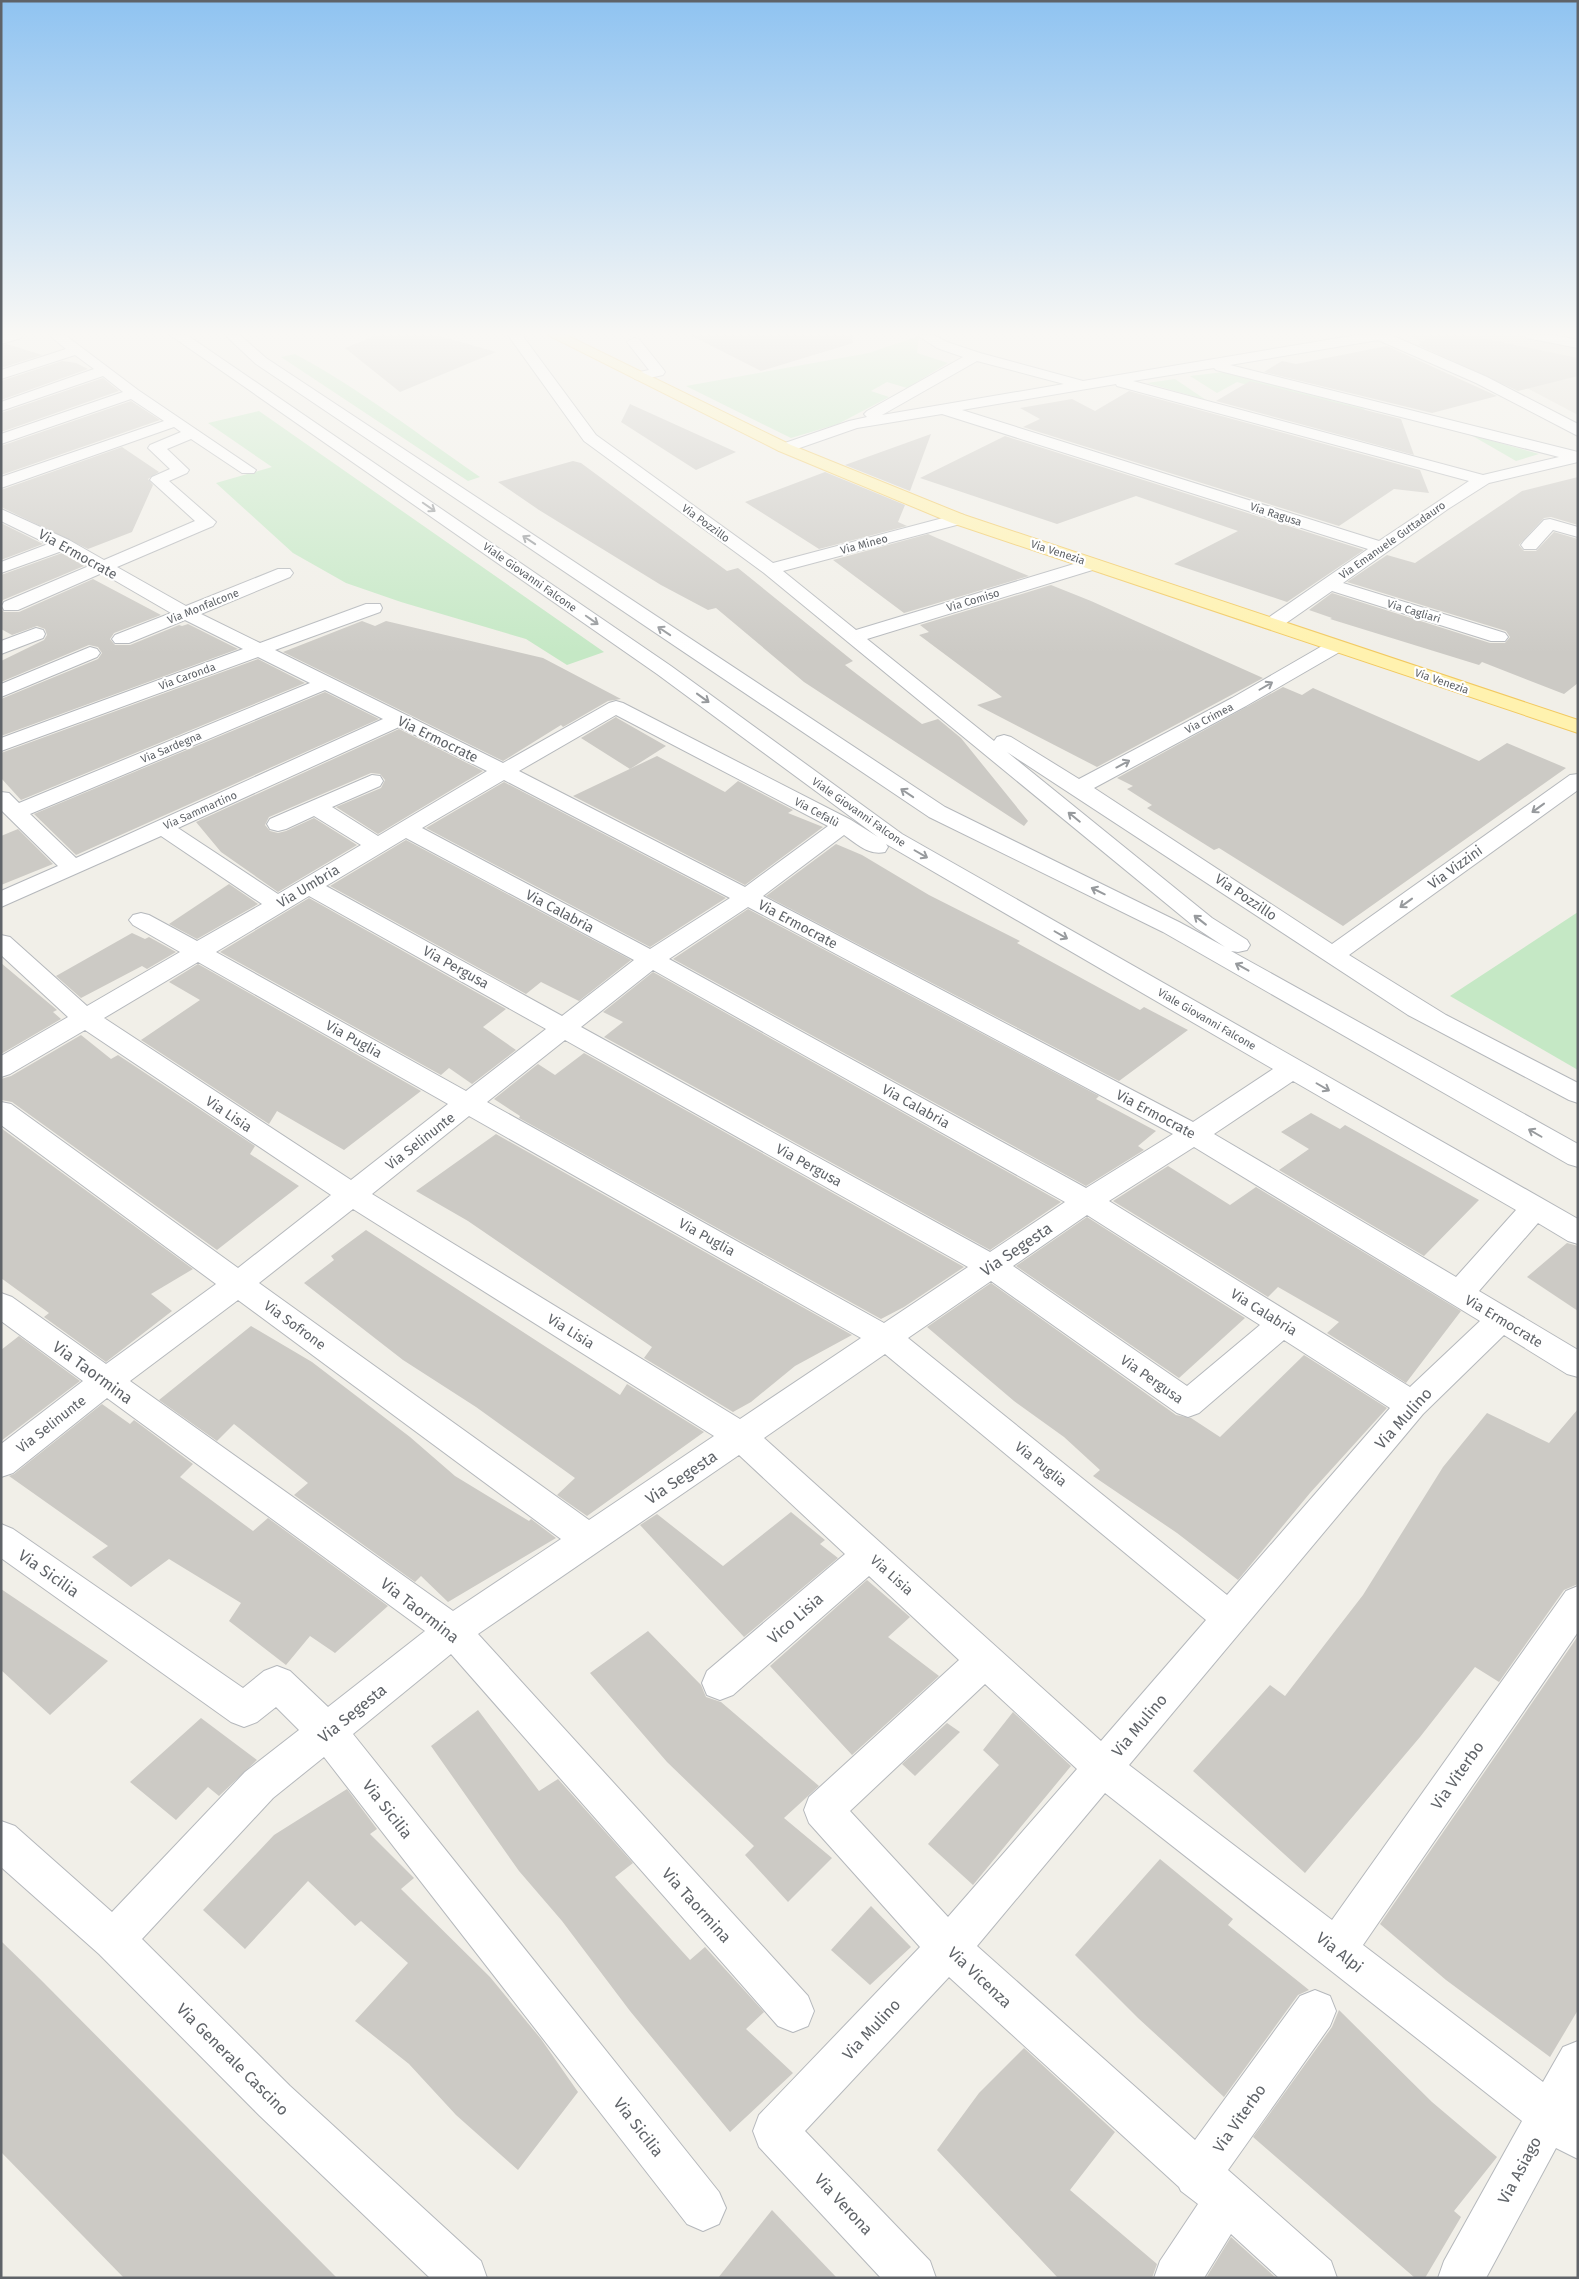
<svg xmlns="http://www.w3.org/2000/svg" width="1579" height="2279" font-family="'Fira Sans',sans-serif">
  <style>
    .education { fill: #e1ded6 }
    .green { fill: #c5e8c5 }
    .building { fill: #cccac5 }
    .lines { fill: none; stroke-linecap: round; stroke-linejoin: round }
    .minor-casing { stroke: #b5b8bc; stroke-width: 2 }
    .major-casing { stroke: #f2c960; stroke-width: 2 }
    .minor { fill: #fff; fill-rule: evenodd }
    .major { fill: #fff2af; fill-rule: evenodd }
    .oneway { stroke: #979a9d }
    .labels { text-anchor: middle; stroke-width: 4.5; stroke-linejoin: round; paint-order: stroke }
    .far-street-label { font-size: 11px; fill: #5f6368; stroke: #fff }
    .street-label { font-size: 14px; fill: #5f6368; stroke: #fff }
    .near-street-label { font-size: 16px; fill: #5f6368; stroke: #fff }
  </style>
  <rect width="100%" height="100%" fill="#f1efe8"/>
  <path class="education" d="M1410,335H1518L1578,348V415L1525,387L1418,341Z"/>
  <g class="green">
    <path d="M919,336L917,353L948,363L907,388L887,382L871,391L889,397L838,424L791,438L686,386L869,353Z"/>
    <path d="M295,354C360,389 419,435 480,477L468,481L281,357Z"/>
    <path d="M1223,372L1365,409L1356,416L1237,382L1217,393L1190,376Z"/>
    <path d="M1175,379L1206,400L1147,383Z"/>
    <path d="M259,411L604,652L567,665L526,639L401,602L346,583L293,553L216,483L272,467L208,423Z"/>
    <path d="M1471,435L1539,454L1516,461Z"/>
    <path d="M1578,912V1070L1450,996Z"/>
  </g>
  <g class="building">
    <path d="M377,335H436L496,352L400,392L345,348Z"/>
    <path d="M690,335H852L853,343L761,371Z"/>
    <path d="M1431,335H1467L1578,358V376L1518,391L1418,345Z"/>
    <path d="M7,344L42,355L1,368V346Z"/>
    <path d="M1387,346L1497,396L1432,413L1264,372L1282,361L1296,364Z"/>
    <path d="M62,361L76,363L88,369L1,400V381Z"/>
    <path d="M103,378L119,391L1,432V413Z"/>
    <path d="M1250,381L1401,419L1414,455L1216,401Z"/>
    <path d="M1129,391L1420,470L1429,493L1394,489L1339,526L1023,427L1040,419L1020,408L1072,399L1095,411Z"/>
    <path d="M131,401L160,420L1,475V446Z"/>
    <path d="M630,404L736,452L696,470L621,422Z"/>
    <path d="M931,434L910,491L845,465Z"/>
    <path d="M1005,436L1323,537L1364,550L1287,602L1174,564L1238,531L1136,496L1057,524L920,478Z"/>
    <path d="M122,447L159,472L148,479L153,485L132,532L88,549L1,507V490Z"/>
    <path d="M573,461L581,463L727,571L738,568L853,661L845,665L922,724L938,719L961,738L1028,821L1024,826L804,682L716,608L708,610L661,585L539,510L498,482Z"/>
    <path d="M825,472L905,505L898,522L907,526L819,549L745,502Z"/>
    <path d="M1578,477V525L1551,517L1544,518L1519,545L1524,551H1536L1554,532L1578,539V683L1564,694L1482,662L1479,665L1330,619L1332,618L1309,610L1332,593L1490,643H1505L1510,637L1506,631L1347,582L1387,555L1415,563L1522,491Z"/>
    <path d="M1,523L43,544L1,560Z"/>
    <path d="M928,534L937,538L1029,576L904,613L833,560Z"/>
    <path d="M62,553L84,566L3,600L1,603V575Z"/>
    <path d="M93,579L161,615L114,633L110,639L115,645H130L179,625L182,626L188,624L238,649L1,736V699L98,659L102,653L98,647L89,645L1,682V661L44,640L47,635L45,629L37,626L12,635L1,629V609L4,612H19Z"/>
    <path d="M1051,585L1091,601L1263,678L1097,767L977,705L1002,697L919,635L929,632L920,625Z"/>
    <path d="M362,621L375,626L386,621L543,658L621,699L608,701L563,727L561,725L503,761L283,652Z"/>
    <path d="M258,659L305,683L21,800L1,778V753Z"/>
    <path d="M1283,687L1302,695L1313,688L1479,761L1507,743L1566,768L1343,926L1219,848L1214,850L1147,808L1152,805L1127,789L1133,786L1117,778Z"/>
    <path d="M325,692L379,719L76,855L34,814Z"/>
    <path d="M616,717L617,718L666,746L630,769L581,738Z"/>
    <path d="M399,729L483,771L378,834L336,807L381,788L385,780L380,774L371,773L269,817L265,825L270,831L278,833L286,831L314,818L357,845L278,892L221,852L196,822Z"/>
    <path d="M657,756L725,792L738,781L793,810L788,813L823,827L745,885L573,796Z"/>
    <path d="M504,782L726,898L650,947L426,828Z"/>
    <path d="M18,829L53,864L1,885V836Z"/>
    <path d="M406,840L631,960L579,1001L541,982L526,994L330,886Z"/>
    <path d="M836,844L862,855L929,895L1020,941L1017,943L1140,1010L1144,1007L1188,1030L1119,1081L766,896Z"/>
    <path d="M229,884L258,904L197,939L169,924Z"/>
    <path d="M309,898L506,1009L483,1027L516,1050L472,1084L449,1068L441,1075L220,952Z"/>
    <path d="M748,909L1099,1096L1096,1099L1156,1131L1138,1146L1144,1150L1086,1186L673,959Z"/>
    <path d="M132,933L145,939L149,937L176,952L147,969L142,966L81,998L56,976Z"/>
    <path d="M1,963L57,1010L53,1012L61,1019L1,1054Z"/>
    <path d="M198,964L421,1091L344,1150L277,1111L269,1124L141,1040L200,1000L169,982Z"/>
    <path d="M653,972L1061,1202L990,1250L604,1037L623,1022L603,1012Z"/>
    <path d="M81,1035L111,1059L118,1055L255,1146L250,1154L299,1186L217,1250L12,1102L1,1100V1079L11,1076Z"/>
    <path d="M584,1053L964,1267L904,1307L881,1319L519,1118L520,1116L494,1099L538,1064L555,1075Z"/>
    <path d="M1311,1113L1340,1129L1345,1125L1479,1200L1424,1256L1279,1170L1309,1149L1281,1132Z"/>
    <path d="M1,1128L193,1269L151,1294L172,1311L106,1362L44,1317L49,1313L1,1278Z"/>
    <path d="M496,1134L852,1335L795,1366L751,1402L733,1412L644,1358L652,1347L468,1221L416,1191Z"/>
    <path d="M1168,1166L1230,1205L1256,1187L1461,1311L1406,1383L1327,1333L1339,1322L1278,1287L1268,1297L1113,1201Z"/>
    <path d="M1087,1217L1245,1318L1179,1378L1016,1266Z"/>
    <path d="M366,1230L620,1395L627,1384L704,1432L587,1516L557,1495L575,1478L476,1407L403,1360L304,1283L334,1260L331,1256Z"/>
    <path d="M1567,1243L1578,1246V1311L1527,1277Z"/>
    <path d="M991,1283L1176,1415L1191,1418L1220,1437L1304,1355L1387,1408L1310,1493L1238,1580L1177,1533L1093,1476L1100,1470L1064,1437L1014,1401L927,1327Z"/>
    <path d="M251,1326L312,1362L410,1437L455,1476L529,1521L531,1519L556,1538L448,1602L421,1576L415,1582L294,1495L308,1483L234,1424L217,1441L159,1400Z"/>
    <path d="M19,1336L80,1381L1,1441V1350Z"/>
    <path d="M102,1404L130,1424L134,1420L193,1464L180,1477L253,1531L268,1518L388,1606L335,1653L310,1636L286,1665L229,1621L241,1603L169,1559L131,1587L92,1557L108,1546L9,1476L14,1474Z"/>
    <path d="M1578,1409V1584L1564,1590L1499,1682L1475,1667L1420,1737L1305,1873L1193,1771L1270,1685L1285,1696L1363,1595L1443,1467L1487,1413L1549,1443Z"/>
    <path d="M791,1512L825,1540L820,1544L838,1558L744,1637L640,1525L657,1514L723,1566Z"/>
    <path d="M867,1580L910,1617L888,1637L939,1676L852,1755L770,1666Z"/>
    <path d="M1,1589L108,1661L50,1715L1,1670Z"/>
    <path d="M648,1631L701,1685L706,1697L721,1702L819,1786L784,1818L832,1858L788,1902L745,1855L754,1846L667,1762L590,1673Z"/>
    <path d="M1578,1636V2010L1550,2057L1446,1980L1380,1924Z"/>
    <path d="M478,1710L539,1791L558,1779L633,1863L615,1877L690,1960L705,1947L764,2012L746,2029L793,2073L730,2132L630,2011L562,1921L519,1871L431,1746Z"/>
    <path d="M1013,1712L1071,1766L973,1885L928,1844L999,1765L983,1750Z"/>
    <path d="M201,1718L257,1760L219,1796L208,1787L176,1820L130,1782Z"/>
    <path d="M947,1723L960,1732L915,1776L902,1764Z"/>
    <path d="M347,1789L377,1829L370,1834L414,1878L401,1889L490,1977L541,2039L578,2092L518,2170L456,2115L409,2064L355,2021L408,1963L361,1921L355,1926L308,1881L245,1949L203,1910L274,1835Z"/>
    <path d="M1160,1859L1233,1919L1228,1925L1309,1990L1298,1995L1224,2097L1138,2018L1075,1955Z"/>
    <path d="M871,1906L911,1947L870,1985L831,1950Z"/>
    <path d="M1,1941L41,1980L337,2278H124L1,2152Z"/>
    <path d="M1339,2010L1432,2102L1497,2157L1454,2211L1461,2217L1425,2278H1415L1253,2137L1332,2027Z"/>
    <path d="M1024,2048L1115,2132L1070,2190L1157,2264L1152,2278H1058L937,2150L979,2093Z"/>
    <path d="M772,2210L837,2278H718Z"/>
    <path d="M1231,2237L1276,2278H1206Z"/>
  </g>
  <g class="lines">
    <defs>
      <g id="minor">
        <path d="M1,335H23L21,338L1,344Z"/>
        <path d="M49,335H65L138,390L256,470L254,473H242L191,439L167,449L189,470L187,473L169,481L216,522L213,526L117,567L186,606L278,569H290L293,573L290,577L201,614L260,643L366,604H380L382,608L380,612L275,650L503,763L609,703L616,701L623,703L851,820L878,837L657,674L170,335H187L671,666L902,834L1578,1219V1244L1568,1241L1538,1223L1479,1291L1578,1350V1377L1567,1374L1504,1335L1423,1414L1129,1765L1332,1920L1566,1591L1578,1586V1632L1363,1945L1543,2082L1563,2047L1578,2041V2159L1556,2148L1486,2278H1438L1444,2261L1522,2121L1105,1793L977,1946L1195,2140L1300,1996L1315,1990L1330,1996L1336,2011L1330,2026L1228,2170L1331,2261L1337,2278H1279L1231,2234L1204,2278H1154L1160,2261L1198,2204L1181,2191L1179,2187L949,1977L805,2131L930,2261L936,2278H881L759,2147L753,2131L759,2115L920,1947L809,1823L804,1810L809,1797L959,1660L869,1576L733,1695L720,1700L707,1695L702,1683L707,1671L845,1554L739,1455L478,1634L808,1996L814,2011L808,2026L793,2032L778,2026L451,1654L353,1734L719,2192L726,2208L719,2224L703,2231L687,2224L324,1757L273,1798L142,1939L290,2086L481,2261L487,2278H430L260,2116L99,1954L1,1867V1821L15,1826L112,1912L245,1772L299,1730L276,1707L257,1722L244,1727L231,1722L1,1558V1524L13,1529L243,1688L264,1671L277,1666L290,1671L328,1707L425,1631L107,1398L13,1473L1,1477V1444L83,1381L1,1321V1293L12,1297L106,1364L216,1284L1,1125V1102L11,1104L238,1268L331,1195L85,1030L10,1074L1,1077V1056L68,1017L1,955V935L10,937L87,1006L180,952L133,925L129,920L133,915L141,913L149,915L197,941L262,904L161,836L1,907V891L58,866L1,810V792L9,793L19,803L310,683L258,657L1,751V738L243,649L185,620L129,643H115L112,639L115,635L171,613L102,573L18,610H4L2,606L4,602L89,566L62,551L1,573V562L48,544L1,521V509L69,540L104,560L195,521L150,480L152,477L170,469L148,448L150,445L181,432L174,427L1,488V477L164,421L131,399L1,444V434L123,392L103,376L1,411V402L94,369L75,355L1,379V370L66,349ZM325,690L383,719L76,858L30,814ZM616,715L828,826L745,887L519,771ZM399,727L487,771L378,836L332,807L380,786L383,781L380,776L372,775L270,819L267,824L270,829L278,831L286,829L314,816L361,845L278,894L178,828ZM504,780L730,898L650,949L422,828ZM844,835C857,844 869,856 885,852L888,847L886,844L1273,1069L1193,1122L763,896ZM406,838L634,960L562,1016L326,886ZM309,896L546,1029L466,1091L216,952ZM748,907L1173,1134L1086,1188L669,959ZM198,962L448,1104L351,1180L104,1018ZM653,970L1065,1202L990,1252L581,1027ZM565,1040L968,1267L884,1323L487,1102ZM1293,1081L1516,1210L1456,1277L1214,1134ZM469,1116L861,1338L740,1419L372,1194ZM1194,1147L1480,1321L1410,1387L1109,1201ZM353,1209L714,1436L589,1520L259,1283ZM1087,1215L1260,1325L1187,1386L1013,1266ZM991,1281L1177,1413L1188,1417L1199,1413L1284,1340L1390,1408L1227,1595L908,1338ZM238,1300L561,1539L453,1611L130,1381ZM885,1354L1206,1620L1101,1741L764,1438ZM985,1684L1077,1769L948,1917L850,1811Z"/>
        <path d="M225,335H240L266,358L945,807L1179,922L1225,947L1196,928L764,573L584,441L508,335H522L596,435L773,563L958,514L964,515L967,519L964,523L783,571L856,630L1087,560H1099L1102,564L1099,568L867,639L994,741L997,737L1004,735L1011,737L1079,779L1232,698L1329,642H1343L1346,646L1343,650L1246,706L1094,788L1332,944L1570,775L1578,774V790L1349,955L1446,1015L1578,1083V1103L1569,1100L1408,1015L1007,752L1212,918L1247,940L1250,945L1247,950L1238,952L1231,951L1578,1144V1167L1568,1164L1163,932L929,817L256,364Z"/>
        <path d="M917,335H934L947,342L980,353L1083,381L1357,335H1391L1487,377L1578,424V436L1476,383L1378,340L1230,365L1578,452V462L1489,483L1448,509L1343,583L1505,633L1508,637L1505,641H1491L1332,591L1279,628H1265L1263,624L1265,620L1368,549L942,414L857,428L791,451H779L777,448L779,445L849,421L867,417L864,414L867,411L963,357L937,348ZM977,361L1064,384L882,415ZM1214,368L1216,370L1559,457L1483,475L1133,381ZM1116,384L1117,386L1469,481L1379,541L962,410Z"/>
        <path d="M1525,335H1554L1578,340V348L1527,338Z"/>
        <path d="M634,338L639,339L663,369L665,372L663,375L640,380L635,379L633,376L635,373L649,370L627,342Z"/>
        <path d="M1550,519L1578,527V537L1553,530L1536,549H1524L1521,545L1524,541L1544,520Z"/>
        <path d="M36,628L43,630L45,634L43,638L1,654V641Z"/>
        <path d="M90,647L97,649L100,653L97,657L1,697V684Z"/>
      </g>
      <path id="major" d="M548,335H566L791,445L964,515L1578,720V733L952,523L779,451Z"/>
    </defs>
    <use href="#minor" class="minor-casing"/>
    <use href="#major" class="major-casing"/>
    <use href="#minor" class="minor"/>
    <use href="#major" class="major"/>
  </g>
  <defs><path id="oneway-shaft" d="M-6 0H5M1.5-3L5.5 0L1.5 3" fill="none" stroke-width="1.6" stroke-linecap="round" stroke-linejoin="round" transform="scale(1.25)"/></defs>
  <g class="oneway">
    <use href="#oneway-shaft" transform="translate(429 507) rotate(35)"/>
    <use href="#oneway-shaft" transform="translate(529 540) rotate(-146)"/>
    <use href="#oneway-shaft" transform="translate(592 620) rotate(35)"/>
    <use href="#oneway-shaft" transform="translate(664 631) rotate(-146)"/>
    <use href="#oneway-shaft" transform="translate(1266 686) rotate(-30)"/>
    <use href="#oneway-shaft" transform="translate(703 698) rotate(36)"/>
    <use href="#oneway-shaft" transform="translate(1123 764) rotate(-28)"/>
    <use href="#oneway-shaft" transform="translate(907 793) rotate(-146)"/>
    <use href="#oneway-shaft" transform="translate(1538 808) rotate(144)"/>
    <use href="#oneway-shaft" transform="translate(1074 817) rotate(-141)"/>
    <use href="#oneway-shaft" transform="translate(921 854) rotate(30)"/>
    <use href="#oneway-shaft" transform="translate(1098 891) rotate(-154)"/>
    <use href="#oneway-shaft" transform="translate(1406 903) rotate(144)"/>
    <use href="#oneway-shaft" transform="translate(1200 920) rotate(-142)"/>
    <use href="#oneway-shaft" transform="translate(1061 935) rotate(30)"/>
    <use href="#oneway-shaft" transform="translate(1242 967) rotate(-151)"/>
    <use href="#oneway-shaft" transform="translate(1323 1087) rotate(30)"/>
    <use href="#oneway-shaft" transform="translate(1535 1133) rotate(-150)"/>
  </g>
  <linearGradient id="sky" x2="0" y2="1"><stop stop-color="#8fc3f1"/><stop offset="0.51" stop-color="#f9f8f5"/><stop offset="1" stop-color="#f9f8f5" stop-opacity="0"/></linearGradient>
  <rect width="1579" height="654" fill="url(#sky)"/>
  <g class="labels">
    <g class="far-street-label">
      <text transform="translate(1276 514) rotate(18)" y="4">Via Ragusa</text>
      <text transform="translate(706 523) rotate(36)" y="4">Via Pozzillo</text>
      <text transform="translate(1392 540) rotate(-35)" y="4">Via Emanuele Guttadauro</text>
      <text transform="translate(864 544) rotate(-15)" y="4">Via Mineo</text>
      <text transform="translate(1058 552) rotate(18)" y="4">Via Venezia</text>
      <text transform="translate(530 577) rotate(35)" y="4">Viale Giovanni Falcone</text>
      <text transform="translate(973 600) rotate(-17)" y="4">Via Comiso</text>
      <text transform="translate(203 606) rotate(-22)" y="4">Via Monfalcone</text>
      <text transform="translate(1414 611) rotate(17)" y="4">Via Cagliari</text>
      <text transform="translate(187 676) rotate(-20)" y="4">Via Caronda</text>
      <text transform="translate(1442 681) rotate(19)" y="4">Via Venezia</text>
      <text transform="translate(1209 718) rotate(-28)" y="4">Via Crimea</text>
      <text transform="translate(171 747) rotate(-23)" y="4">Via Sardegna</text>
      <text transform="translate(200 810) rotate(-24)" y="4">Via Sammartino</text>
      <text transform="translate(817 812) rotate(28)" y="4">Via Cefalù</text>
      <text transform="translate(859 812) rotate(35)" y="4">Viale Giovanni Falcone</text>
      <text transform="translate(1207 1019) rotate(30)" y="4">Viale Giovanni Falcone</text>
    </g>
    <g class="street-label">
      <text transform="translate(78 554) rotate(29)" y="5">Via Ermocrate</text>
      <text transform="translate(438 739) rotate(26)" y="5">Via Ermocrate</text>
      <text transform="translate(1455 867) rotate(-36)" y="5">Via Vizzini</text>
      <text transform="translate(308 886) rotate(-31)" y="5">Via Umbria</text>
      <text transform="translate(1246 897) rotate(34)" y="5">Via Pozzillo</text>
      <text transform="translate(560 911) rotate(28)" y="5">Via Calabria</text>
      <text transform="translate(798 924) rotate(28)" y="5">Via Ermocrate</text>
      <text transform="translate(456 967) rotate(29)" y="5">Via Pergusa</text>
      <text transform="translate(354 1039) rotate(29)" y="5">Via Puglia</text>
      <text transform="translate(916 1106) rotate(29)" y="5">Via Calabria</text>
      <text transform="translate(229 1114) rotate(34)" y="5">Via Lisia</text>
      <text transform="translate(1156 1114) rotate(28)" y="5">Via Ermocrate</text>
      <text transform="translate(420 1141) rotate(-38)" y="5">Via Selinunte</text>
      <text transform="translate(809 1165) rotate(29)" y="5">Via Pergusa</text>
      <text transform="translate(707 1237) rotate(29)" y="5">Via Puglia</text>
      <text transform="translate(1264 1312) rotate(32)" y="5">Via Calabria</text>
      <text transform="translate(1504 1321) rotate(31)" y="5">Via Ermocrate</text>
      <text transform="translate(295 1325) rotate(36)" y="5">Via Sofrone</text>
      <text transform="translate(571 1331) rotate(32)" y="5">Via Lisia</text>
      <text transform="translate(1152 1379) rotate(35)" y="5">Via Pergusa</text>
      <text transform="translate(51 1424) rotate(-38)" y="5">Via Selinunte</text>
      <text transform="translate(1041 1464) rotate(39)" y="5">Via Puglia</text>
      <text transform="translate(892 1575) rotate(42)" y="5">Via Lisia</text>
    </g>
    <g class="near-street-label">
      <text transform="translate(1016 1249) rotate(-34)" y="6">Via Segesta</text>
      <text transform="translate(93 1372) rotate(36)" y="6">Via Taormina</text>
      <text transform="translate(1403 1418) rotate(-48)" y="6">Via Mulino</text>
      <text transform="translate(681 1477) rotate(-34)" y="6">Via Segesta</text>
      <text transform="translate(49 1573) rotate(35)" y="6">Via Sicilia</text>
      <text transform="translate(420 1610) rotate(38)" y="6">Via Taormina</text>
      <text transform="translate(795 1618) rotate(-41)" y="6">Vico Lisia</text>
      <text transform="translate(352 1713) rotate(-39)" y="6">Via Segesta</text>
      <text transform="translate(1139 1725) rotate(-50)" y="6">Via Mulino</text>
      <text transform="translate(1457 1775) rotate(-55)" y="6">Via Viterbo</text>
      <text transform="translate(388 1809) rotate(52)" y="6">Via Sicilia</text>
      <text transform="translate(697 1905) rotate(48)" y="6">Via Taormina</text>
      <text transform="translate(1340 1952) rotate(38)" y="6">Via Alpi</text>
      <text transform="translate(980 1977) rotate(43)" y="6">Via Vicenza</text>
      <text transform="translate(871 2029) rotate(-47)" y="6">Via Mulino</text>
      <text transform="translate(233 2059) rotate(45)" y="6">Via Generale Cascino</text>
      <text transform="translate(1239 2118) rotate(-55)" y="6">Via Viterbo</text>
      <text transform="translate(639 2127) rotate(52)" y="6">Via Sicilia</text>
      <text transform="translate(1519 2170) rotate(-62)" y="6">Via Asiago</text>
      <text transform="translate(844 2204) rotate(47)" y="6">Via Verona</text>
    </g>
  </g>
  <rect width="1579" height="2279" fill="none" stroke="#5f6368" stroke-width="5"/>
</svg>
